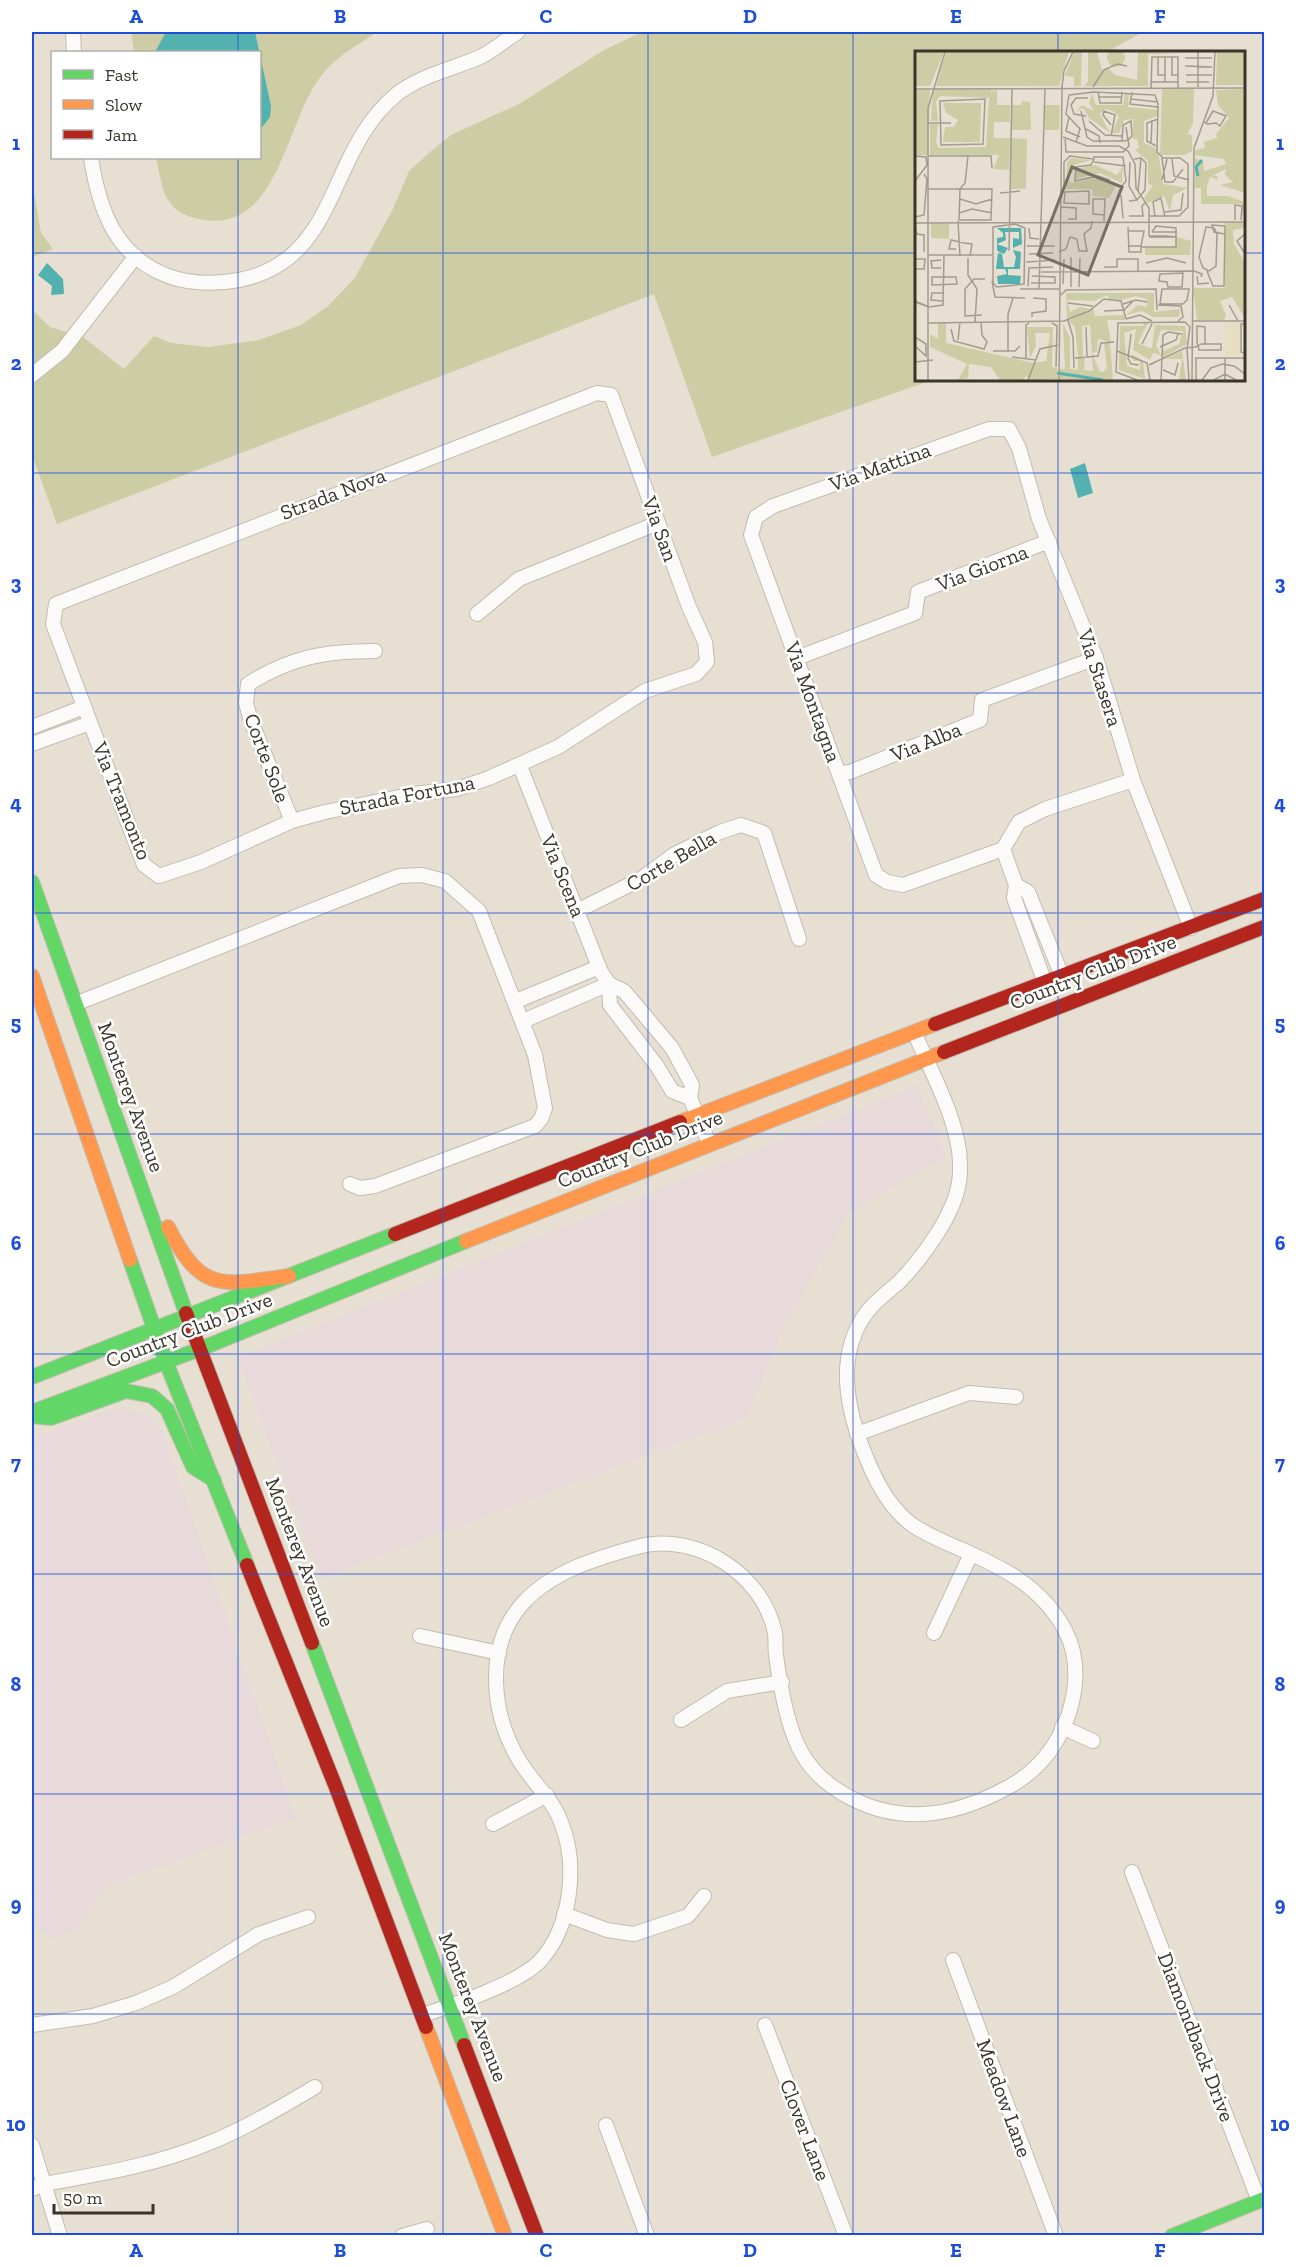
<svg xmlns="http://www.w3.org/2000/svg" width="1296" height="2267" font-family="'Zilla Slab',serif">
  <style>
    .commercial { fill: #e8d9da }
    .green { fill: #cccca5 }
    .water { fill: #53b1b0 }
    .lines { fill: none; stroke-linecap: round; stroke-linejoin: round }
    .street-casing { stroke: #c2bcb1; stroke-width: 16 }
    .fast-casing { stroke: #c2bcb1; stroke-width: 16 }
    .slow-casing { stroke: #c2bcb1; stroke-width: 16 }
    .jam-casing { stroke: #c2bcb1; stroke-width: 16 }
    .street { stroke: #fbfaf8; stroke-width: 14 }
    .fast { stroke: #63d668; stroke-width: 14 }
    .slow { stroke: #ff974d; stroke-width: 14 }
    .jam { stroke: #b3261e; stroke-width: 14 }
    .grid { fill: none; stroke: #1d4ed8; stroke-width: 1.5; stroke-opacity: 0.55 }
    .labels { text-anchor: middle; stroke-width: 5; stroke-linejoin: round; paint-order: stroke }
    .street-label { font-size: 21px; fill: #3a352b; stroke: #fff }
    .inset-river { fill: none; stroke: #53b1b0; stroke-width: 3 }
    .inset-road { fill: none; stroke: #a29c8f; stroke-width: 1.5 }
    .view { fill: #777165; fill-opacity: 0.15; stroke: #777165; stroke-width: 3 }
    .inset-edge { fill: none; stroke: #3a352b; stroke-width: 3 }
    .neatline { fill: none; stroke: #1d4ed8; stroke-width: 2 }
    .grid-label { font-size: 20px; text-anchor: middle; font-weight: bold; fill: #1d4ed8 }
  </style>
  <rect width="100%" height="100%" fill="#e7e0d2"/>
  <g class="commercial">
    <path d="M917,1086L946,1155L848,1214L781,1332L747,1418L321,1578L237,1358Z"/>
    <path d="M116,1408L145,1414L162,1431L296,1818L108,1885L79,1926L54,1938L32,1927V1438Z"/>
  </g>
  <g class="green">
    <path d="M131,32H377C361,43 339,55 326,70C284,115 282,237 199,219C163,212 163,188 156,158H260V52H134Z"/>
    <path d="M642,32H1143L1114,48L1113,52H916V380H932L712,457L654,294L57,524L32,455V310L50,327L83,337L124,369L154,336L171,343L208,347L259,340L301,325L328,306L354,279L392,211L409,171L430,152L451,135L519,104L604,50Z"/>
    <path d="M32,181L41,233L53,249L32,257Z"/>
  </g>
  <g class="water">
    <path d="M166,32H255L271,106L270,117L260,130V52H155Z"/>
    <path d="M47,263L63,279L64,294L51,295L52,286L38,275Z"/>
    <path d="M1085,463L1093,493L1078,498L1070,469Z"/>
  </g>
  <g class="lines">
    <defs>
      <g id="street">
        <path d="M73,32L74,52"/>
        <path d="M91,158C99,209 115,256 168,276C190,284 216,284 239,280C341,260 326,151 397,94C421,75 453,69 480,57C493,51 505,40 518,32"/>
        <path d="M32,375L62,351L136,256"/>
        <path d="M597,393L611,395L689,607L705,642L707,662L696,674L645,691L558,747L489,778L457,789L414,794L325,812L292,821L201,862L159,876L144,865L53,624L56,604Z"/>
        <path d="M477,614L519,579L658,523"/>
        <path d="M797,658L915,613L918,592L1049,541"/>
        <path d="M32,727L84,707"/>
        <path d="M32,744L90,723"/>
        <path d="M520,766L601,972L609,984L624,991L672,1048L692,1085L690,1098L709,1143"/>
        <path d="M839,773L850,772L980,720L982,700L1096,658"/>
        <path d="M1133,780L1045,809L1019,822L1003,849L903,885L887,882L876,875L751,535L756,517L773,506L989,429H1009L1019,448L1039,519L1096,658L1133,780L1191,928"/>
        <path d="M292,821L251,721L246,703L248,684C291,657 325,651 375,651"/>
        <path d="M1003,849L1016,885L1014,898L1045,983"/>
        <path d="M1016,885L1028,892L1062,976"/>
        <path d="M577,911L641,879L675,854L720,832L741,825L764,833L799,939"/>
        <path d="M609,984L610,1005L657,1066L672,1091L690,1098"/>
        <path d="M516,1001L599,967"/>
        <path d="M75,1004L399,876L422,875L445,881L479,911L535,1055L545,1108L541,1119L535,1126L375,1186L360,1188L350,1184"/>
        <path d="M523,1021L609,984"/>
        <path d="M857,1434L969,1393L1016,1397"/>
        <path d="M934,1633L971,1554"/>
        <path d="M420,1636L499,1653"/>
        <path d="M681,1720L727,1691L782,1682"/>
        <path d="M1062,1727L1093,1741"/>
        <path d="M493,1824L547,1795"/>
        <path d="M1132,1872L1259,2201"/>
        <path d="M564,1914L607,1930L634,1934L688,1916L704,1896"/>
        <path d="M953,1960L1056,2236"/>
        <path d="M423,2015C453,2005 517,1984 539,1962C572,1927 578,1864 561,1822C552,1798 532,1782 519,1760C491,1713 484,1645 524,1602C553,1571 597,1558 637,1547C696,1531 763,1574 775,1633C776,1640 775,1648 776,1655C779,1681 787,1724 799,1748C810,1770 829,1787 851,1798C906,1827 961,1814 1012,1785C1043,1767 1064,1737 1072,1702C1078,1676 1077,1653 1065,1630C1041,1586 1002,1567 958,1548C942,1541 925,1534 911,1524C894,1511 882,1492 873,1473C850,1423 831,1360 867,1312C875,1301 888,1292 898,1283C916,1265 930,1246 943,1224C954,1204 961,1187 960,1164C960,1123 931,1072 915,1034"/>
        <path d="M32,2025L93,2016L136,2003L173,1987L259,1934L308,1917"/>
        <path d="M765,2025L846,2236"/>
        <path d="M606,2125L647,2236"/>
        <path d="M32,2145L60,2236"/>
        <path d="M32,2189L44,2184C100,2174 156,2165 209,2143C246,2128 281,2107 315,2087"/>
        <path d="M402,2236L427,2229"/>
      </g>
      <g id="fast">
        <path d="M32,882L186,1313"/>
        <path d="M130,1260L166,1362L247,1565"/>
        <path d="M32,1377L395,1234"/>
        <path d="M32,1412L200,1349L466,1241"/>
        <path d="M32,1416L51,1418L126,1391L152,1396L167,1409L193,1467L214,1480"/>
        <path d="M312,1643L464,2045"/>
        <path d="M1172,2236L1264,2199"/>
      </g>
      <g id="slow">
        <path d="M32,976L130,1260"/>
        <path d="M680,1122L935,1024"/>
        <path d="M168,1227C202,1294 221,1285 289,1276"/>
        <path d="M466,1241L944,1052"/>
        <path d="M426,2027L505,2236"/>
      </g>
      <g id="jam">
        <path d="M935,1024L1264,899"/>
        <path d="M944,1052L1264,927"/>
        <path d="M395,1234L680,1122"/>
        <path d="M186,1313L312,1643"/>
        <path d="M247,1565L335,1785L426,2027"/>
        <path d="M464,2045L537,2236"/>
      </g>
    </defs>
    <use href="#street" class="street-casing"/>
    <use href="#fast" class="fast-casing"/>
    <use href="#slow" class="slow-casing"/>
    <use href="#jam" class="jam-casing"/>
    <use href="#street" class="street"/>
    <use href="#fast" class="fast"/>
    <use href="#slow" class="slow"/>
    <use href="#jam" class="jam"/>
  </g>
  <path class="grid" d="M238,32V52M443,32V2236M648,32V2236M853,32V2236M1058,32V52M238,158V2236M32,253H916M1244,253H1264M1058,380V2236M32,473H1264M32,693H1264M32,913H1264M32,1134H1264M32,1354H1264M32,1574H1264M32,1794H1264M32,2014H1264"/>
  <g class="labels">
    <g class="street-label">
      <text transform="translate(880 467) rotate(-20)" y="7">Via Mattina</text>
      <text transform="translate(333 494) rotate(-21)" y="7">Strada Nova</text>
      <text transform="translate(660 529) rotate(70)" y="7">Via San</text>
      <text transform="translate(982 568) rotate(-21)" y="7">Via Giorna</text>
      <text transform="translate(1100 678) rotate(72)" y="7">Via Stasera</text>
      <text transform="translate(813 702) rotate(70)" y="7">Via Montagna</text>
      <text transform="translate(926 742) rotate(-22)" y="7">Via Alba</text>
      <text transform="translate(267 758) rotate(69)" y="7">Corte Sole</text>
      <text transform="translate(407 795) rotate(-11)" y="7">Strada Fortuna</text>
      <text transform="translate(122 801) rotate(68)" y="7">Via Tramonto</text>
      <text transform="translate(671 861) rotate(-30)" y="7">Corte Bella</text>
      <text transform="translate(563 876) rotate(68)" y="7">Via Scena</text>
      <text transform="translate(1093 972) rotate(-21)" y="7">Country Club Drive</text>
      <text transform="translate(131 1097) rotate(70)" y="7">Monterey Avenue</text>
      <text transform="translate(640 1149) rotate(-22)" y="7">Country Club Drive</text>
      <text transform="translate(189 1330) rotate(-21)" y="7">Country Club Drive</text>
      <text transform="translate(300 1552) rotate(69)" y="7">Monterey Avenue</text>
      <text transform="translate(473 2007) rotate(69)" y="7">Monterey Avenue</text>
      <text transform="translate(1196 2037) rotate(69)" y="7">Diamondback Drive</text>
      <text transform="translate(1004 2098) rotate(70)" y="7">Meadow Lane</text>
      <text transform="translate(805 2130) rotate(69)" y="7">Clover Lane</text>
    </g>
  </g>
  <g transform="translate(915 51)">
    <rect width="330" height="330" fill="#e7e0d2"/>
    <path d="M192 7a9 9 0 1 1 18 0a9 9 0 1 1-18 0ZM0,1H29L15,35H0ZM31,1H154L144,35H21ZM159,1H167L166,35H159V26L150,25ZM173,1H182L187,19L192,16L200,24L222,29L223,1L266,3H233V35H169L173,30ZM302,1H330V34H301ZM0,38L15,39L13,104H0ZM18,38H76V47L25,45L21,51L23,70H16ZM247,38H279L278,73L272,83L277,84V100L270,104H245ZM330,38V142L305,134L318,131L310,124L311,118L298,124L302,125L303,129L295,126L292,135V145H312L330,151L327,168V153H286V137H280V107L288,110L289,120L311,113L309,108L280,104L281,99L290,97L289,91L302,87L301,83L314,67L303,54L301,39ZM82,39V54H95V71H79V87H95L94,119L78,118L84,104H15V73L23,72L21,92L24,97L71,96L74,49L77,40ZM177,42L181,54H208L210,42H214L213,56L242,59V65L229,70V92L240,97L244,106L248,133L273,137L258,144L255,160L249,145L233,152L229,147L238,135L233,132V110L220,99L224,97L222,88H218V68L209,69L204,82H197L204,66L198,60L190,58L185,63L195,82L174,67L168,57L160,61L167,54L179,60L174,52ZM107,50L115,51L116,79H96L97,54H106ZM28,52H66L65,91H28L30,76H39L43,69L31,62ZM130,54H145L144,79H130ZM96,87L112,88L111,138H95ZM156,107L176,109L159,114L153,128L156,132L182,127L197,131L202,133L194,147L178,145L177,138H151L152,112ZM180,114L202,124L208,115L207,132L185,122L161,128L162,118ZM16,172L34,173V188L16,187ZM310,172H330V177L318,179L319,193L330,212V267L317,246L305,250L311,264L309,269H282L278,237H310ZM261,186L276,190L275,204H230V196H260ZM151,242H239V261L265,258L264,266H238L227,260L211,264L223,254L232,256V248L220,245L206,249L194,248L193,244L178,250L152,249L155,261L165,256L175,258L152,269ZM178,257L180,265L209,264L210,269H192L196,291L183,288L182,301L177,302L185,321H188L192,317L189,292H195L198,329L145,328V318H150L148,272L155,287V318L163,319V307L170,306L169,319L178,320L175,274L167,275L168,305L163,306L160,276L154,270ZM23,272H31V292L118,312L131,310L135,282H120L121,295L115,307L112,276H138L137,316L142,317L143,328L117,329L111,325L108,329H85L76,316L54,313L53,327L43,329L52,313L15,296V283L23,288ZM229,272H233L223,292L234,297H237L240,274L270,275L272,293L248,306L246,301L264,293L268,280L246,279L241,294L246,304L238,302L235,309L218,299L221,278L209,282L212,315L225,319V310H218L217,303L228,310L230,328L204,319L205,275H228ZM267,300L271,329H264L267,308H250Z" fill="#cccca5"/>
    <path d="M310,271H325V304H310Z" fill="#e6ddc3"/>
    <path d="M82,177H106L107,193L98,197V187L104,188V181H90L91,189L82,193L93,197L89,203L84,201L82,199V187L88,186V182ZM98,199L106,201L105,218H93V224L106,225L105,233H83L82,225L92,223L90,218H81L83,202L87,203L89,216H99L101,206Z" fill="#53b1b0"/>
    <path class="inset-river" d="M283,125L281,116L287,109M142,322L188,329"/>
    <path class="inset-road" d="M243,6V24H250M257,6V24H263M270,7H297M270,15L297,16M271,24H297M236,31H263M250,31V6M271,31H294M178,36L189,19L202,13L212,15M283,36V1M236,37L237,6H263V37M0,38L330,37M183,41L185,52H206L207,41M217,41L215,53L243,56M154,44L179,41L240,44M154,44L151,63L165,78L161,91M183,46H207M70,48L68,93L26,94L25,50ZM216,48L243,51M166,60L172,86L178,90H209L213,89L217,85L216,70L208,74L207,90M171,65L159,63L156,54L161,47H173M154,66L151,80L165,86M174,70L190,84L207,85M289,71L292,73H293L301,72L305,75L311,65L298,60L291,72M13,72H36M196,74L188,64L189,60L200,64L196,85M171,78L184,85L185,92M148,86L172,95H204L213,100L220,113L221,137L234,157V185M150,86L151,101H208L214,95L211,76M236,93L237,69M241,95L232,90V72L243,68M0,105L11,106L12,114L0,130M14,105H76L77,117M178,106H208L211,130L206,136M247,107L250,131H258L268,118M257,108L259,125L274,129M179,111L211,115M215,111L214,135L222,149M247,129L252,108M149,137V111L155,105L179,108L176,114L161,116L160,130L183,125L195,129M13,138H44M45,138H77L76,169H44ZM44,139L50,132L53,105M174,140V153L149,152L150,141ZM223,141L226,107M85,142L105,140M206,144L208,167M45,148L61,153L77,148M214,150L222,149L230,139L231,112L226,107L219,108M146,156L161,157V168H153M250,161L266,159L268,142M44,162L57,158L77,162M189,164L178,163V148H190L189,170M214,165H228L227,155L231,151M234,165H264L273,156V113L265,107H248L242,101L243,53L240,44M0,166L9,164L12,128L9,123M240,166L238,151L246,147L250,166M320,169V154L327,155L326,169M43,170L45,205M0,172L330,171M100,173L110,177L109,233L82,236L78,232V176ZM0,176L2,183L9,184V201M213,176L214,201H226V196M291,176L299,177L302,183L301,215L294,220L288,217L284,206ZM114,177L115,187L124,188M214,180H229L226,195H214M237,181H262M330,183L322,190L330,203M234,185H250L262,186H234M49,192L57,193L55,205M112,195H140M226,196H261V177L241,175L237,181M41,198H34L36,189L49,192M94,200L97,37M144,201L151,198L155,186L162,188L164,200H172L169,183L176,177L177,170M114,203L138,202M14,204H77M53,207V224L62,238L60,271M0,208H10L9,218H0M111,211L140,209M231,212L252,207L271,212M189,216H202V208H223V220M26,217H17L16,210L26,209M292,220L298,235H309L310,175L297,174L299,181L309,183M126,221L279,220L287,223L286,226M268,222L267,236H253L252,231L244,230L245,223ZM282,225L283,233L294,232M17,226H41L42,233L17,234ZM77,230L80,246L110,247M116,232H140V226L117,225M148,233L149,208M113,235L114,217L138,216M156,236V206M164,236L165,207M105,238H144M124,238L130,38M247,238H274L272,249L268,253H245ZM28,242H17L16,249L28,250M146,244L151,239L241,238L242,259M0,250L14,256L0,251M153,252L178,255M208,253L221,249L232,251M243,254L266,255L268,266L263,270M314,254L323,270M14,256L28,254L29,204M189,260L209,259L218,250M67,264L50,265V238L59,228H70M117,266V262L131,260V248L118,247M211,268L225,264L237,270M153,269L158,286L159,317M277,270H330M13,272L149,270L174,260L189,248L206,250L211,268M137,272L142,275L141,316M330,273H326V301L330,302M171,276L172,306M36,278L39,290L69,298L72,291L67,284L66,272M216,283L213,307L216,313L224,314M0,286L11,293V305L0,295M43,289L45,271M227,293L237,273M245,296L261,289L263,283M272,298L274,329M78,300H100L105,295M93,300V263L98,247M202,300L232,312L235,329M97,306L121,309M160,307L183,305L186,292L199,291M111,308V274L114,272M0,311L18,309M234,314L270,297L280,296L283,295L286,293H306V299H284V298L283,295L282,291V275L290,276V293M248,319L260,324L263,312M13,329V57L30,1M113,329L125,298L143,294M144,329L147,36L149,20L158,1M222,329L201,321L203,272L270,271L275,276L272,298M246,329L248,284L253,281L267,283M277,329L279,97L298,45L300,1M281,329V307H330M287,329L296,317L307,313L319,315L330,323M299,329L310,323L321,329M310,329V307"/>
    <path class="view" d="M157,116L207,136L173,224L123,204Z"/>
    <rect width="330" height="330" class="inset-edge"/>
  </g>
  <rect width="1296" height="2267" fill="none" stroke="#ffffff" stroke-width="66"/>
  <rect x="51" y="51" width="210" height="108" fill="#ffffff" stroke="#b0aeaa" stroke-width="1.5"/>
  <rect x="63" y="70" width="30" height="9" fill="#63d668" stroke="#b0aeaa" stroke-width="1.5"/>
  <text x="105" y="81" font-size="18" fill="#3a352b">Fast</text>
  <rect x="63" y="100" width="30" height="9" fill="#ff974d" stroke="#b0aeaa" stroke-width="1.5"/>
  <text x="105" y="111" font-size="18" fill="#3a352b">Slow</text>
  <rect x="63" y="130" width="30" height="9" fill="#b3261e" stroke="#b0aeaa" stroke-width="1.5"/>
  <text x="105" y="141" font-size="18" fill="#3a352b">Jam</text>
  <path d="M54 2204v9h99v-9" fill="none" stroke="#3a352b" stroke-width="3"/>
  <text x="63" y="2204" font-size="18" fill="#3a352b" stroke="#ffffff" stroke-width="4.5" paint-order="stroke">50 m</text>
  <rect x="33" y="33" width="1230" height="2201" class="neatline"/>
  <g class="grid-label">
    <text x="136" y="23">A</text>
    <text x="340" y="23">B</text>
    <text x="546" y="23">C</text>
    <text x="750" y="23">D</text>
    <text x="956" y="23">E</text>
    <text x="1160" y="23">F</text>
    <text x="16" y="150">1</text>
    <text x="1280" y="150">1</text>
    <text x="16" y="370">2</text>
    <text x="1280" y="370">2</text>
    <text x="16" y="590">3</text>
    <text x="1280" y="590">3</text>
    <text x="16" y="810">4</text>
    <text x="1280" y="810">4</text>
    <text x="16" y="1030">5</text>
    <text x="1280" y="1030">5</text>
    <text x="16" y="1250">6</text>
    <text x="1280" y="1250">6</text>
    <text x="16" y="1470">7</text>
    <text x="1280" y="1470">7</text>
    <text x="16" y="1691">8</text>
    <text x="1280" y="1691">8</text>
    <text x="16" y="1911">9</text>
    <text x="1280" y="1911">9</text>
    <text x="16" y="2131">10</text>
    <text x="1280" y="2131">10</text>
    <text x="136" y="2257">A</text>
    <text x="340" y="2257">B</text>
    <text x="546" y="2257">C</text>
    <text x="750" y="2257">D</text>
    <text x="956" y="2257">E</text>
    <text x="1160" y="2257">F</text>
  </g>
</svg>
